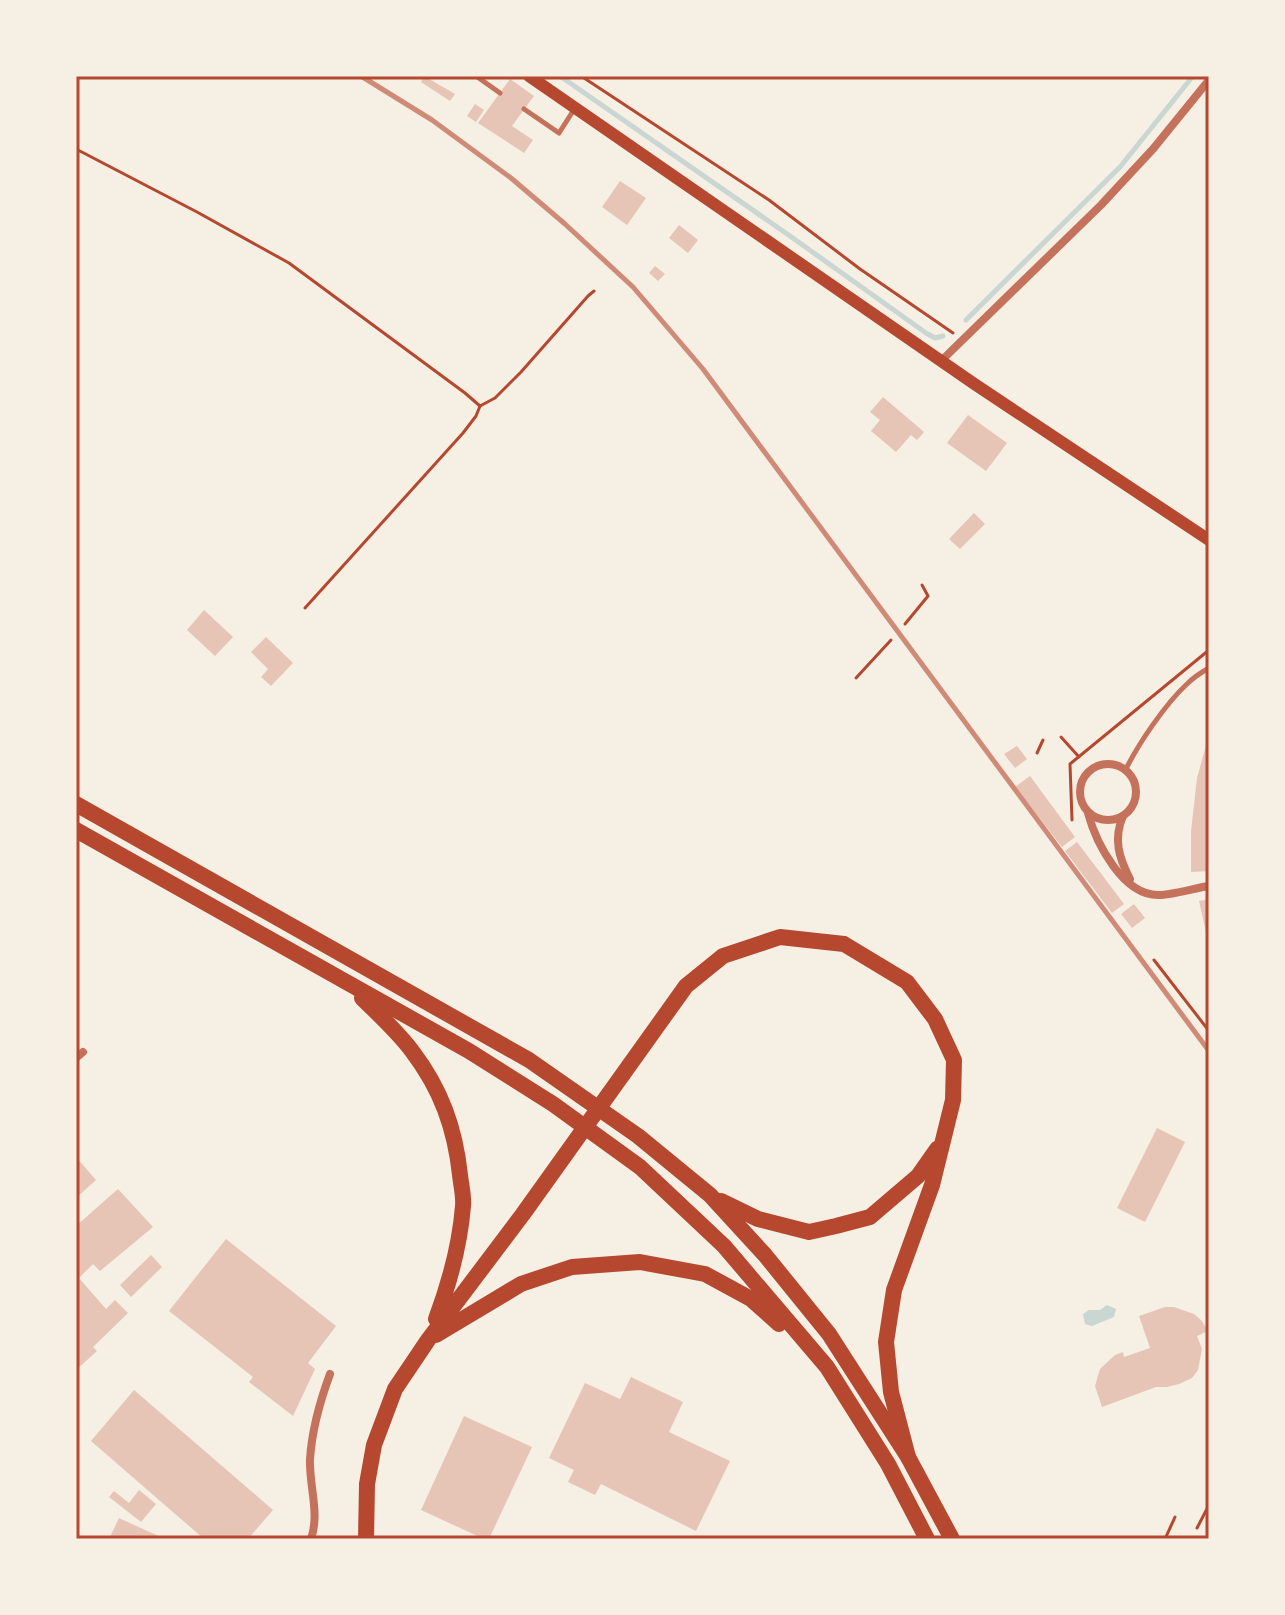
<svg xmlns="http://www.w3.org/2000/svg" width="1285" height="1615" font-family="Arial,sans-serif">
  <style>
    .water { fill: #c9d6d2 }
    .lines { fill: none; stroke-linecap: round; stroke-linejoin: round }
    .stream { stroke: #c9d6d2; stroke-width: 5 }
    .building { fill: #e6c5b7 }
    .path { stroke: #b5482f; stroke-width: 3 }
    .service { stroke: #c5725c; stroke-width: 5 }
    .minor { stroke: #c5725c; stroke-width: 8 }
    .secondary { stroke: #b5482f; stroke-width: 12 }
    .trunk { stroke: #b5482f; stroke-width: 16 }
    .rail { stroke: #cf8b77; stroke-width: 5 }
    .neatline { fill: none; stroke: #b5482f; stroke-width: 3 }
  </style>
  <rect width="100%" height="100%" fill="#f6efe4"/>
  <path class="water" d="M1107,1305L1116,1309L1114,1317L1092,1326L1085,1324L1083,1314L1089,1310H1100Z"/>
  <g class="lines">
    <g class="stream">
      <path d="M560,76L790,236L926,333L935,338L943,336"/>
      <path d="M966,320L1120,167L1193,76"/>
    </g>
  </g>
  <g class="building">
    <path d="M424,76L455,94L450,101L421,82Z"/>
    <path d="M510,79L534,96L512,126L533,140L524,153L478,123Z"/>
    <path d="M475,104L484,110L476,122L467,116Z"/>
    <path d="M620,181L646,198L627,225L602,207Z"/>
    <path d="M679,225L698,240L688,253L669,238Z"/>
    <path d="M655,266L665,274L658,281L649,273Z"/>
    <path d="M883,397L924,432L917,440L911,435L896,452L871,431L880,420L870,412Z"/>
    <path d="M968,415L1007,443L986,471L947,443Z"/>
    <path d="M974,513L985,524L960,549L949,539Z"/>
    <path d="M204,610L233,637L215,656L187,630Z"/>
    <path d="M266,637L293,663L271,686L261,677L268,669L251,652Z"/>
    <path d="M1208,738L1209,871L1191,872V831L1197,778Z"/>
    <path d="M1017,746L1027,759L1015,768L1004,754Z"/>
    <path d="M1030,776L1075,837L1062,847L1015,787Z"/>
    <path d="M1077,842L1124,904L1112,913L1065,851Z"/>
    <path d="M1209,899V941H1208L1199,901Z"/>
    <path d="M1134,904L1145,918L1132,928L1121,914Z"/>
    <path d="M1157,1128L1185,1142L1145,1222L1117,1208Z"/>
    <path d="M76,1157L96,1180L76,1198Z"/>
    <path d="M118,1189L153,1227L100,1271L93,1264L79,1278L106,1309L115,1300L128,1313L93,1347L97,1351L76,1370V1250L78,1248L76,1245V1226Z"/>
    <path d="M226,1239L336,1326L308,1363L315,1369L293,1416L249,1382L253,1377L169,1311Z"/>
    <path d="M151,1255L162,1267L131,1297L120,1285Z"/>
    <path d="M1165,1307H1174L1194,1314L1202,1321L1208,1331L1197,1336L1202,1349L1198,1370L1192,1378L1179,1384L1167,1387H1156L1102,1407L1095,1386L1100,1369L1115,1355L1123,1352L1124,1357L1150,1348L1139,1316Z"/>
    <path d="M631,1377L683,1402L669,1432L730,1461L696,1531L601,1484L595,1495L568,1482L574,1470L549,1458L585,1383L620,1399Z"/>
    <path d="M134,1390L273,1510L248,1539H204L91,1441Z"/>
    <path d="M464,1416L532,1447L489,1539H484L421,1510Z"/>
    <path d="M139,1490L156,1504L141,1522L109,1497L114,1491L129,1503Z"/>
    <path d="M119,1518L165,1539H109Z"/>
  </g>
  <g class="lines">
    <g class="path">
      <path d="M581,76L769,200L860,269L953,333"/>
      <path d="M76,149L197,212L289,263L465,393L480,406"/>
      <path d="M305,608L463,433L476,416L480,406L495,398L521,372L588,296L594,291"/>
      <path d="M905,624L928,596L922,585"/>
      <path d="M856,678L891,640"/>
      <path d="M1061,737L1079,757"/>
      <path d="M1037,753L1043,740"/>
      <path d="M1072,820L1070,764L1209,650"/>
      <path d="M1154,960L1209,1031"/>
      <path d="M1197,1528L1209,1505"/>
      <path d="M1165,1539L1175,1517"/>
    </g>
    <g class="service">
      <path d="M476,76L500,93"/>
      <path d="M524,109L559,133L575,108"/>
      <path d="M1125,771C1138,744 1166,703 1188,683C1194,677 1202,672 1209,668"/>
    </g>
    <g class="minor">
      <path d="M941,361L1101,205L1153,149L1209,80"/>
      <circle cx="1108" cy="792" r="28"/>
      <path d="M1088,813C1096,843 1123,896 1159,895C1172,895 1195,888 1209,886"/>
      <path d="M1123,816C1113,839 1119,858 1130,879"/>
      <path d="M76,1058L83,1052"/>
      <path d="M311,1539C320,1513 309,1486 310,1459C312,1429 320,1401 330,1374"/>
    </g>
    <path class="secondary" d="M529,76L973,383L1209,540"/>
    <g class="trunk">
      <path d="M76,804L529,1060L638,1136L710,1195L765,1255L829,1334L908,1457L952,1539"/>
      <path d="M76,830L469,1051L553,1104L640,1167L724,1246L827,1367L888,1464L927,1539"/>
      <path d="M362,998C379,1015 398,1032 412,1051C441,1089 455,1128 460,1175C461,1185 464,1196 463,1206C460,1244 449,1284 436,1319"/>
      <path d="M721,1201L758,1219L809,1232L836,1226L870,1217L918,1176L937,1149"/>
      <path d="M436,1335L521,1284L572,1267L640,1262L705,1274L751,1299L779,1324"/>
      <path d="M366,1539L367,1484L374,1445L395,1389L428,1340L523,1214L686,986L723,956L780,937L844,944L907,982L935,1019L954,1060L953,1100L932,1185L894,1290L886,1342L891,1392L908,1457"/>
    </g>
    <path class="rail" d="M361,76L432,120L511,178L565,224L633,287L703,369L1209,1051"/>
  </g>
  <rect width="1285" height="1615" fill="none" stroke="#f6efe4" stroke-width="156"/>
  <rect x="78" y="78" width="1129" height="1459" class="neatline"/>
</svg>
